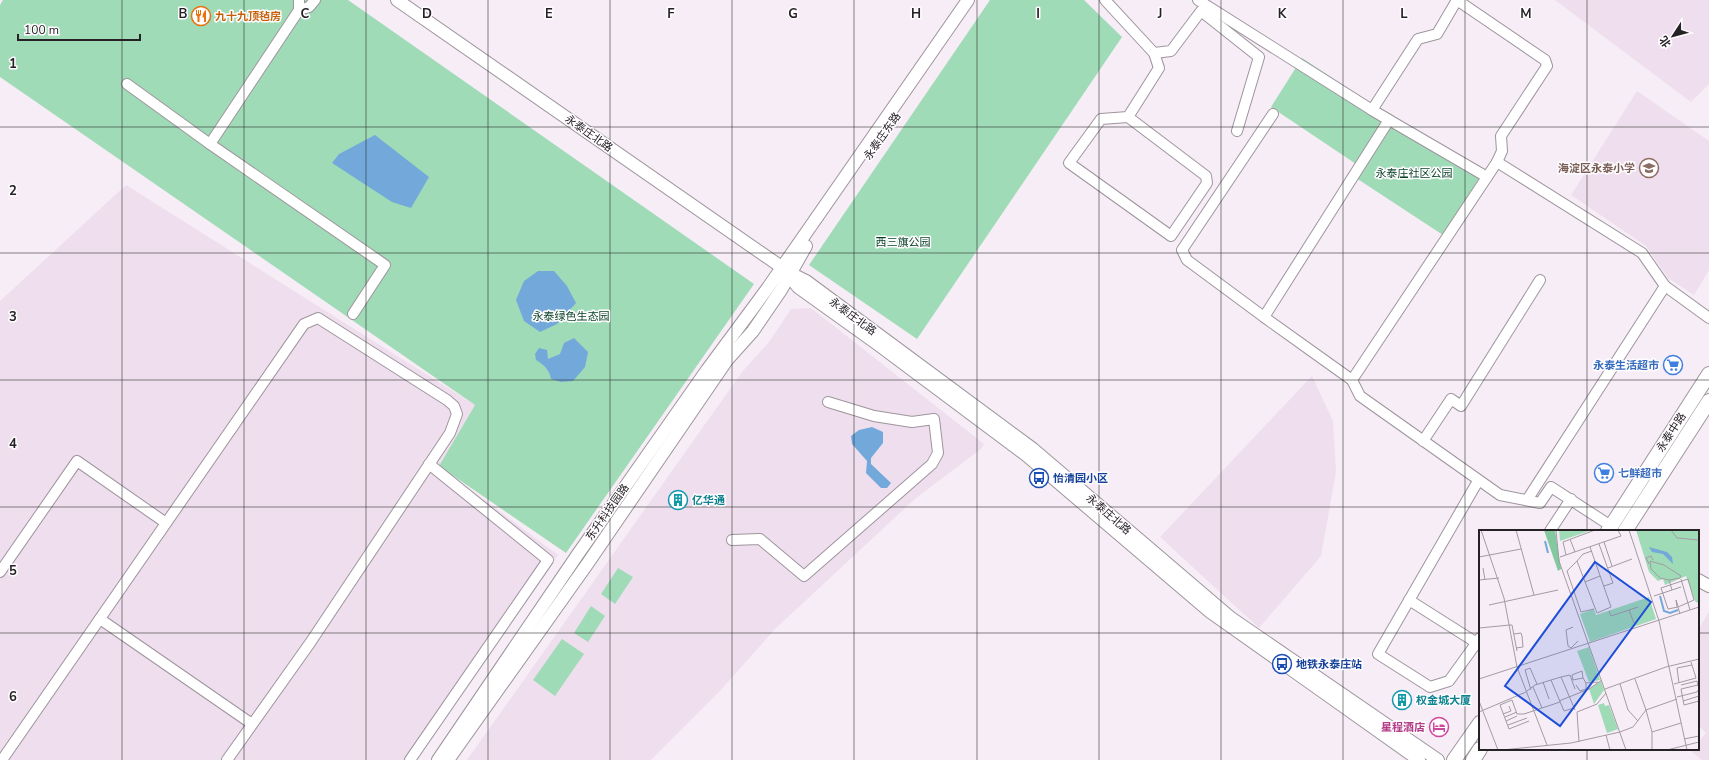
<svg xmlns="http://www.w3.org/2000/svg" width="1709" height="760" font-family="'Nunito Sans','Noto Sans SC',sans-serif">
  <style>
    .built { fill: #efdfee }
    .green { fill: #a0dbb7 }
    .water { fill: #72a9da }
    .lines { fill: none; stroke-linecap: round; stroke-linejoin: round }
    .minor-casing { stroke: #9e959d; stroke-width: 12 }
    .tertiary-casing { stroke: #9e959d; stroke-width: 14 }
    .secondary-casing { stroke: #9e959d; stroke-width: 16 }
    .minor { stroke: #fff; stroke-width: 10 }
    .tertiary { stroke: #fff; stroke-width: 12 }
    .secondary { stroke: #fff; stroke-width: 14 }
    .grid { fill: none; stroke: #252125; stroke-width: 1; stroke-opacity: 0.55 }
    .labels { text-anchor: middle; stroke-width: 3; stroke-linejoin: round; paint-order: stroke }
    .food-label { font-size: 11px; font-weight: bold; fill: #c56008; stroke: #fffdff; text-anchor: start }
    .street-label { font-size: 11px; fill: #252125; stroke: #fffdff }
    .education-label { font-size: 11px; font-weight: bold; fill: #785e54; stroke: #fffdff; text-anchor: end }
    .park-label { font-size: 11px; fill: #033e23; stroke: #fffdff }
    .shop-label { font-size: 11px; font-weight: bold; fill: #366cbe; stroke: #fffdff; text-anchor: end }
    .transit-label { font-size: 11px; font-weight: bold; fill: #164399; stroke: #fffdff; text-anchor: start }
    .culture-label { font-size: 11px; font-weight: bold; fill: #0d838f; stroke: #fffdff; text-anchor: start }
    .hotel-label { font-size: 11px; font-weight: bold; fill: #b23c85; stroke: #fffdff; text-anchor: end }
    .inset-river { fill: none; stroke: #72a9da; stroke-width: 2 }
    .inset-road { fill: none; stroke: #a39ba2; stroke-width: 1 }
    .view { fill: #1d4ed8; fill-opacity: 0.15; stroke: #1d4ed8; stroke-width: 2 }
    .inset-edge { fill: none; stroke: #252125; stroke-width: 2 }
    .grid-label { font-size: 13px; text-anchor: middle; font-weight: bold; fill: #252125; stroke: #fffdff; stroke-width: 3; stroke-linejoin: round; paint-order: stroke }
  </style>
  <rect width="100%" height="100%" fill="#f7edf6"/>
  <g class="built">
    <path d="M1555,0H1709V84L1691,102Z"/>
    <path d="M1637,91L1709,141V270L1694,295L1668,278L1646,246L1571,195Z"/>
    <path d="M126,185L475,405L439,466L558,555L416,760H0V301Z"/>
    <path d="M811,308L984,444L981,449L916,498L775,629L719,692L651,760H467L742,372L769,342L791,309Z"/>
    <path d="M1312,376L1333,421L1336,472L1321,556L1259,628L1160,537Z"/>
    <path d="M1709,612V760H1702L1691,751L1698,749V743L1706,733L1698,725V630Z"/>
  </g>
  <g class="green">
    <path d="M3,0H348L754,284L566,553L439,466L475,405L0,77V5Z"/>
    <path d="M990,0H1084L1122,37L917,339L809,265Z"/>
    <path d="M1302,58L1481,175L1443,235L1350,174L1356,164L1271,107Z"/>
    <path d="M618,568L633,577L615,604L601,594Z"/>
    <path d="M591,606L605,616L588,642L574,633Z"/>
    <path d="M562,639L584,654L555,696L533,680Z"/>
  </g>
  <g class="water">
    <path d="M375,135L429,177L411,208L392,202L332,163L339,154Z"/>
    <path d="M538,271H554L567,286L576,303L557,324L540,332L524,321L516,300L524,281Z"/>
    <path d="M574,338L588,352L585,367L573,381L561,382L551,379C549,369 544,365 536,360L535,354L539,348L547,350L548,359L560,354L564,343Z"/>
    <path d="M872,427L883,432V443L871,458V464L891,483L887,488H881L866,473L867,461L852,444L851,436L859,430Z"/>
  </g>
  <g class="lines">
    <defs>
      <g id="minor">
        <path d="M299,0V10L309,7L315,0"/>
        <path d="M1105,0L1154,53L1171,51L1201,11L1259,57L1237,131"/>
        <path d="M1198,0L1372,110L1487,177"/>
        <path d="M1457,0L1545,60L1547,66L1501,136L1502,151L1497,162L1352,380L1360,396L1500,495L1540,503L1551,487L1611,526"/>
        <path d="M127,84L210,144L299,10"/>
        <path d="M1128,117L1101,119L1069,163L1171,236L1207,183L1206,176L1128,117L1159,68L1154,53"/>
        <path d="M210,144L385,265L353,314"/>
        <path d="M1497,162L1642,253L1665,286L1709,318"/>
        <path d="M1264,317L1187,260L1182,250L1273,114"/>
        <path d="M1352,380L1264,317L1389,120L1372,110L1418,39L1437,34L1457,0"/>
        <path d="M1423,441L1451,399L1461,406L1540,280"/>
        <path d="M1478,481L1378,654L1430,687L1449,681L1480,638"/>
        <path d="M1527,500L1665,286"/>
        <path d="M1550,531L1571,499"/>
        <path d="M732,540L760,539L804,576L932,464L938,453L934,419L912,422L874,416L828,402"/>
        <path d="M0,572L77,461L166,523"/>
        <path d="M1409,600L1480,645"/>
        <path d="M100,619L252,724"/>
        <path d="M2,760L304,324L318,318L447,400L454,406L457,414L450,433L310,643L227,760"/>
        <path d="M410,760L548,560L429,464"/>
      </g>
      <g id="tertiary">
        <path d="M397,0L790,273L806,281L1033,449L1231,618L1438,760"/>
        <path d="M786,272L798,287L879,345L1026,455L1209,611L1419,760"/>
        <path d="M1698,580L1709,586"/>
        <path d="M438,760L578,554L707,370L767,289L968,0"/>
        <path d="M448,760L588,563L727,360L753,331L781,290L806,246"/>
      </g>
      <g id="secondary">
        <path d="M1608,531L1709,374"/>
        <path d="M1625,531L1709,401"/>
        <path d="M1454,760L1480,723"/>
        <path d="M1473,760L1480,749"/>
      </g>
    </defs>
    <use href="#minor" class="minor-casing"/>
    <use href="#tertiary" class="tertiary-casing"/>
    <use href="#secondary" class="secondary-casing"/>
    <use href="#minor" class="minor"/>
    <use href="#tertiary" class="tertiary"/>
    <use href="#secondary" class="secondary"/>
  </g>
  <path class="grid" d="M122,0V760M244,0V760M366,0V760M488,0V760M610,0V760M732,0V760M854,0V760M977,0V760M1099,0V760M1221,0V760M1343,0V760M1465,0V760M1587,0V531M0,127H1709M0,253H1709M0,380H1709M0,507H1709M0,633H1480M1698,633H1709M1587,749V760"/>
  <defs>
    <symbol id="restaurant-ring" viewBox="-11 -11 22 22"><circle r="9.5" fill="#fffdff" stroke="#e8710a" stroke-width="1.5"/><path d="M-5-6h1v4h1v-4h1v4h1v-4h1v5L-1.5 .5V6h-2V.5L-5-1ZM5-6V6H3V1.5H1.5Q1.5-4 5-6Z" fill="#e8710a"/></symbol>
    <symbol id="school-ring" viewBox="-11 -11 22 22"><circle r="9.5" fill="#fffdff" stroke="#8d6e63" stroke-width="1.5"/><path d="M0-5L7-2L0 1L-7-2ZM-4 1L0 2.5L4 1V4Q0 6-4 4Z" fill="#8d6e63"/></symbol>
    <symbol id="supermarket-ring" viewBox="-11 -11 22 22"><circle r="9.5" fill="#fffdff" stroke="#3f7fe0" stroke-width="1.5"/><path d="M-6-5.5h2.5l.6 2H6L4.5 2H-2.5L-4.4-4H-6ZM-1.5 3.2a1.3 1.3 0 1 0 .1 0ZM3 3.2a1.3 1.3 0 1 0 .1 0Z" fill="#3f7fe0"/></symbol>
    <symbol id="bus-ring" viewBox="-11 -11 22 22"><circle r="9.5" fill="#fffdff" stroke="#1a4fb4" stroke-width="1.5"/><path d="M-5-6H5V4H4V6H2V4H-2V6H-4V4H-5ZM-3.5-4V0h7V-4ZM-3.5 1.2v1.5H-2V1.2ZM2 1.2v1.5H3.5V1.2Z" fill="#1a4fb4"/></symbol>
    <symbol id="building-ring" viewBox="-11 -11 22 22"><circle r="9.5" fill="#fffdff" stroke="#0f9aa8" stroke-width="1.5"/><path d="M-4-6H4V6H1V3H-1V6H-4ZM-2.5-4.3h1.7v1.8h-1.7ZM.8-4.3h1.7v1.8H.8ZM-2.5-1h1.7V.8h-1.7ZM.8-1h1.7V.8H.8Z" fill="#0f9aa8"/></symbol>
    <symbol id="hotel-ring" viewBox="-11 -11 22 22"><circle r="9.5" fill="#fffdff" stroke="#d1479c" stroke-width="1.5"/><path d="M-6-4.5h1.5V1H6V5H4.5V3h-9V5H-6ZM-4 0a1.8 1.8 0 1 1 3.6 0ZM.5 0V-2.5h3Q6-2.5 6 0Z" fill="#d1479c"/></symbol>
  </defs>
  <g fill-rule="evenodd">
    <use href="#restaurant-ring" x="190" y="5" width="22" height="22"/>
    <use href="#school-ring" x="1638" y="157" width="22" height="22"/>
    <use href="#supermarket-ring" x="1662" y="354" width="22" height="22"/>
    <use href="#supermarket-ring" x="1593" y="462" width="22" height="22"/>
    <use href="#bus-ring" x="1028" y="467" width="22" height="22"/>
    <use href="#building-ring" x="667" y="489" width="22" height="22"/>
    <use href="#bus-ring" x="1271" y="653" width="22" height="22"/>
    <use href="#building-ring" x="1391" y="689" width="22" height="22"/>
    <use href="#hotel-ring" x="1428" y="716" width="22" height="22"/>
  </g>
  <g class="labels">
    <g class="food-label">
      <text x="215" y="20">九十九顶毡房</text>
    </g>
    <g class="street-label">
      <text transform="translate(589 133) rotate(35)" y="4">永泰庄北路</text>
      <text transform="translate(882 136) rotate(-55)" y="4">永泰庄东路</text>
      <text transform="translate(853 316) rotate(36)" y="4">永泰庄北路</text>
      <text transform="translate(1671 432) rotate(-57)" y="4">永泰中路</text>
      <text transform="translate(607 512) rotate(-55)" y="4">东升科技园路</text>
      <text transform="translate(1109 514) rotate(41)" y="4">永泰庄北路</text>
    </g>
    <g class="education-label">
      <text x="1635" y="172">海淀区永泰小学</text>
    </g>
    <g class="park-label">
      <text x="1414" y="177">永泰庄社区公园</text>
      <text x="903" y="246">西三旗公园</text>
      <text x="571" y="320">永泰绿色生态园</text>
    </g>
    <g class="shop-label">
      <text x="1659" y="369">永泰生活超市</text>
      <text x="1618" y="477" text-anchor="start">七鲜超市</text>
    </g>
    <g class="transit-label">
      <text x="1053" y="482">怡清园小区</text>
      <text x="1296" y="668">地铁永泰庄站</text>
    </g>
    <g class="culture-label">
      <text x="692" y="504">亿华通</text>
      <text x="1416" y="704">权金城大厦</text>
    </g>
    <g class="hotel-label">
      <text x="1425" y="731">星程酒店</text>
    </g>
  </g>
  <g transform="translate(1479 530)">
    <rect width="220" height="220" fill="#f7edf6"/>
    <path d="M80,0H113L81,11ZM157,0H220V74L216,71L207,46L186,55L184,49L179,51L170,42ZM170,67L177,89L111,112L101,84L115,79L117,85ZM110,117L121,150L110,152L98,121ZM122,151L125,160L115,174L110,159ZM125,173L126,176L130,175L139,199L128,203L119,175Z" fill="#a0dbb7"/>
    <path d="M65,0H76L82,39L79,41Z" fill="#83c99f"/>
    <path d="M170,17L188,22L193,27L194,34L184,24L173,22Z" fill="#72a9da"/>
    <path class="inset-river" d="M66,11L69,23M181,66L185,81L191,83L199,80"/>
    <path class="inset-road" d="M2,0L25,68L38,137L68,215M37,0L55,65M77,0L80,31L147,220M150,0L180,91L208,220M192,0L198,8L220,10M91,9L96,22M125,12L133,36M120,14L134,53L125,56M111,17L132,77L118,83L98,31L104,24L113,21M87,25L84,12L116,0M0,27L42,19M81,27L142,6L139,0M98,31L88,41L102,82L115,79M170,34L167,28L172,26L174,30M4,38L6,50M129,38L153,29M202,49L211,80M0,50L20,48M190,50L181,48L172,39L171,31L185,35L202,46L201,48L190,50L193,60M106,52L121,46M175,66L202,57M10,75L79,60M198,77L197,70L199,76M199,77L189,79L182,58L209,49L215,70L199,77L201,84M130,81L132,86L150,80M155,93L150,80L159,77M31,95H33L38,121M94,97L87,100L89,116L92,118L99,111M0,98L31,95M35,104L42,103L43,106L44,117L37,118M82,147L91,145L96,159M104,148L103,141L93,145L94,150L104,148L107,153M0,149L220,77M156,149L167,180M72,150L82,147L96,180M64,152L70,169M200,153L198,138L213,135M141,154L149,180L159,191M195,154L217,148L212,132M97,155L101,161L107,159V153L119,152M202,155L218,151L220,159M219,155L202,159L205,175L220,171M54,157L63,178M126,159L187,137L220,129M52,160L46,140L51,138L58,154M48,161L56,155L72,150L85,181L95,178M198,167L218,162L220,159M0,171L19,220M80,171L110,159L123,150M204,171L220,166M167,180L173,202L202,193M0,182L47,162M24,184L32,181L30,176M26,187L38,182M27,191L38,186M50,191L30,199L21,175L33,170L38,184H45L81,172M29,195L48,188M173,202V220M127,205L131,220M205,209L220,206M100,212L98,182L118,174L127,163M23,220L92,213L141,202L154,197L167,180L198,169M188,220L220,212"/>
    <path class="view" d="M116,32L172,72L81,196L26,156Z"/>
    <rect width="220" height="220" class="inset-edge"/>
  </g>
  <g class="grid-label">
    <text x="183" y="18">B</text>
    <text x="305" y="18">C</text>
    <text x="427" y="18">D</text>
    <text x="549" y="18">E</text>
    <text x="671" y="18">F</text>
    <text x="793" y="18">G</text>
    <text x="916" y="18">H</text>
    <text x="1038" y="18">I</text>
    <text x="1160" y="18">J</text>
    <text x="1282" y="18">K</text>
    <text x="1404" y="18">L</text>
    <text x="1526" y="18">M</text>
    <text x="13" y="68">1</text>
    <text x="13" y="195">2</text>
    <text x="13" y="321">3</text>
    <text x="13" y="448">4</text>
    <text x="13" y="575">5</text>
    <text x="13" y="701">6</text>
  </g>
  <g transform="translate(1673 36) rotate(234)" stroke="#fffdff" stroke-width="3" paint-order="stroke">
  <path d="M0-3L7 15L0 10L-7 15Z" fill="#252125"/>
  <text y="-6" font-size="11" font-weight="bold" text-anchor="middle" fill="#252125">北</text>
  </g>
  <path d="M18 34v6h122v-6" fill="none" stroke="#252125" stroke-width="2"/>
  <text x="24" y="34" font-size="12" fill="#252125" stroke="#fffdff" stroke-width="3" paint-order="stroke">100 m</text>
</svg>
